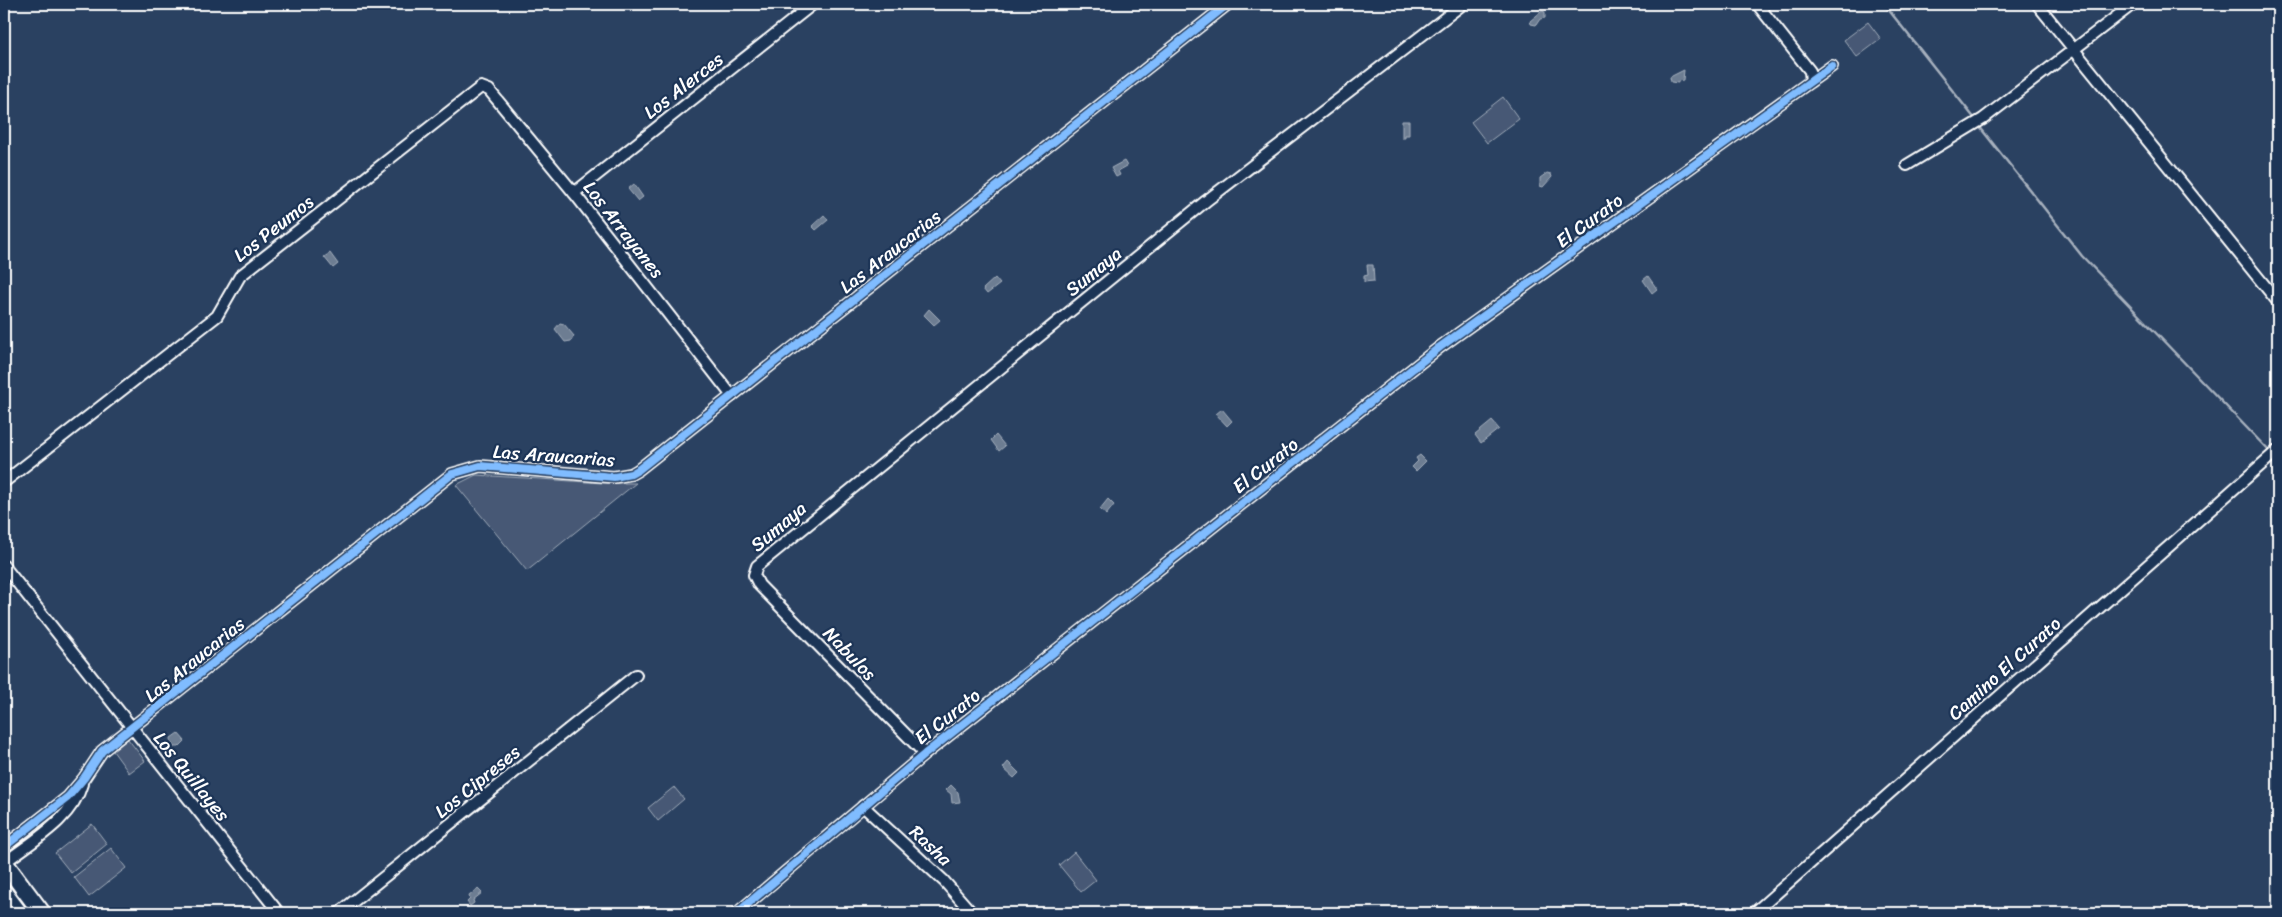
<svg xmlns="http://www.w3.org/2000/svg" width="2282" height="917" font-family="Sriracha,sans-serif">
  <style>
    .green { fill: #465975; stroke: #a2acba }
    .water { fill: #6d7d92; stroke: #a7b1be }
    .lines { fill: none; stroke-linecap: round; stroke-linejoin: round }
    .stream { stroke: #a7b1be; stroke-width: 2.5 }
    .minor-casing { stroke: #fff; stroke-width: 14 }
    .primary-casing { stroke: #fff; stroke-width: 20 }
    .minor { stroke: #1d3557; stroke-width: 10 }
    .primary { stroke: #1d3557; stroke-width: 16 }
    .cycleway-casing { stroke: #1d3557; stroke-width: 11 }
    .cycleway { stroke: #80bcff; stroke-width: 8 }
    .labels { text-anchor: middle; stroke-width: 4.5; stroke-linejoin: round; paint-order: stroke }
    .street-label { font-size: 19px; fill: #fff; stroke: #1d3557 }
  </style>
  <rect width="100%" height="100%" fill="#2a4161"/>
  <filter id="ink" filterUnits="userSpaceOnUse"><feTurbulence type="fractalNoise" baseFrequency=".02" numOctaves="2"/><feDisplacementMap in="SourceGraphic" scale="10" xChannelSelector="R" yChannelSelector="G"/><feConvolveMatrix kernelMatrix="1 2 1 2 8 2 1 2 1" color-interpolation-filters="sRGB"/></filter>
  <g filter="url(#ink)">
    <g class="green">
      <path d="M1868,22L1881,39L1857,57L1844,40Z"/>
      <path d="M1503,97L1519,119L1487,143L1471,122Z"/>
      <path d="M476,475L603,483H636L527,571L456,485Z"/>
      <path d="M128,739L145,761L129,773L113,751Z"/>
      <path d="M674,787L684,799L658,821L648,808Z"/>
      <path d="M92,824L107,844L71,873L55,853Z"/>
      <path d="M111,848L126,868L89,897L74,877Z"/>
      <path d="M1074,852L1096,880L1081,892L1059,865Z"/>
    </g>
    <g class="water">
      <path d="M1542,11L1545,12V18L1540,19L1536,25L1531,24L1530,21Z"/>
      <path d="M1684,70L1683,80L1678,81V83L1671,82L1670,77Z"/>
      <path d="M1402,121H1409V135H1405V138H1402Z"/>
      <path d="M1124,161L1127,166L1118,171L1120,175L1116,177L1111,168Z"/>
      <path d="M1547,173L1551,174L1552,177L1543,187L1540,186V178Z"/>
      <path d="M634,184L643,197L638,201L628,189Z"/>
      <path d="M824,215L828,220L816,230L812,226Z"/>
      <path d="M330,253L338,264L333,268L324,257Z"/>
      <path d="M1367,265H1373L1374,281L1364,282V276L1368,275Z"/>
      <path d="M1648,276L1657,289L1652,293L1643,280Z"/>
      <path d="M995,278L1000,284L987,294L983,289Z"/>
      <path d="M929,309L940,320L934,325L924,315Z"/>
      <path d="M560,323L564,324L574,336L571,341L565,342L555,329Z"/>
      <path d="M1222,409L1232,421L1227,426L1216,414Z"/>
      <path d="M1492,421L1499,429L1481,443L1475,435Z"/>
      <path d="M996,435L1005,446L999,451L991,440Z"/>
      <path d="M1420,455L1426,461L1416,471L1412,467L1418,461L1416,458Z"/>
      <path d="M1108,499L1114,505L1106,515L1100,509Z"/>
      <path d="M178,733L185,741L179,747H172L171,738Z"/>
      <path d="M1008,762L1019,773L1014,778L1003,768Z"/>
      <path d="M951,785L958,792L960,802L952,803L951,794L946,790Z"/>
      <path d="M478,889L482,893L473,900L474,903L470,906L467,902L470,899L469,896Z"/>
    </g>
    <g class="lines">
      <g class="stream">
        <path d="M1884,4L1975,119"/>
        <path d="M1979,126L2082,256L2271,453"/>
      </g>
      <defs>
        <g id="minor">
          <path d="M1757,4L1810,71L1811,81"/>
          <path d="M2037,4L2278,302"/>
          <path d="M1907,165L1983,119L2133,4"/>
          <path d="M574,193L813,4"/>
          <path d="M4,482L217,316L240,276L481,87L489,90L574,193L732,396"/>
          <path d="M4,566L279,913"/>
          <path d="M925,754L759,585L754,575L757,566L1206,201L1463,4"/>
          <path d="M863,806L944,881L972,913"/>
          <path d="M4,847L68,797L84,778L102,751L452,474L480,466L614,477L631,474L638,470L1228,4"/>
          <path d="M4,863C32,841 72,820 82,784"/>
          <path d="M339,913L636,675"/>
          <path d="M737,913L925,754L1440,347L1832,66"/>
          <path d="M1754,913L2278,450"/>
        </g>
        <g id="primary">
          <path d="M4,862L42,913"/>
          <path d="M4,893L19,913"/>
        </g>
      </defs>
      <use href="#minor" class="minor-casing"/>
      <use href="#primary" class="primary-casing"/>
      <use href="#minor" class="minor"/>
      <use href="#primary" class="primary"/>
      <defs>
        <g id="cycleway">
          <path d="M4,847L68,797L84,778L102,751L452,474L480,466L614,477L631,474L638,470L1228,4"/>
          <path d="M737,913L925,754L1440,347L1832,66"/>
        </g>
      </defs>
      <use href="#cycleway" class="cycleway-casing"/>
      <use href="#cycleway" class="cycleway"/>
    </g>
  </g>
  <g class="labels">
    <g class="street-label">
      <text transform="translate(683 85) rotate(-38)" y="7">Los Alerces</text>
      <text transform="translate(1589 220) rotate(-36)" y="7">El Curato</text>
      <text transform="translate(273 228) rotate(-38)" y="7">Los Peumos</text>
      <text transform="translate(624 229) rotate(52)" y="7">Los Arrayanes</text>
      <text transform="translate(890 251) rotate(-38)" y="7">Las Araucarias</text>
      <text transform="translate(1093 271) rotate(-39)" y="7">Sumaya</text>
      <text transform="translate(554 455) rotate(4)" y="7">Las Araucarias</text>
      <text transform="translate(1265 465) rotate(-38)" y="7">El Curato</text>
      <text transform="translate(778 526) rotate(-40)" y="7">Sumaya</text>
      <text transform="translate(850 653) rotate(46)" y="7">Nabulos</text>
      <text transform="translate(194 659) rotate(-39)" y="7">Las Araucarias</text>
      <text transform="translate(2004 668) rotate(-42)" y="7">Camino El Curato</text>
      <text transform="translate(947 716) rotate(-38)" y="7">El Curato</text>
      <text transform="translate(192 776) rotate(51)" y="7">Los Quillayes</text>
      <text transform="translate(477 781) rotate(-39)" y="7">Los Cipreses</text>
      <text transform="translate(931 845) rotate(43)" y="7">Rasha</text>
    </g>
  </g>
  <rect width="2282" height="917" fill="none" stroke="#1d3557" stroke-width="20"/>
  <rect x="10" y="10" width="2262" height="897" fill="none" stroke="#fff" stroke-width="2" filter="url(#ink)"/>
</svg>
